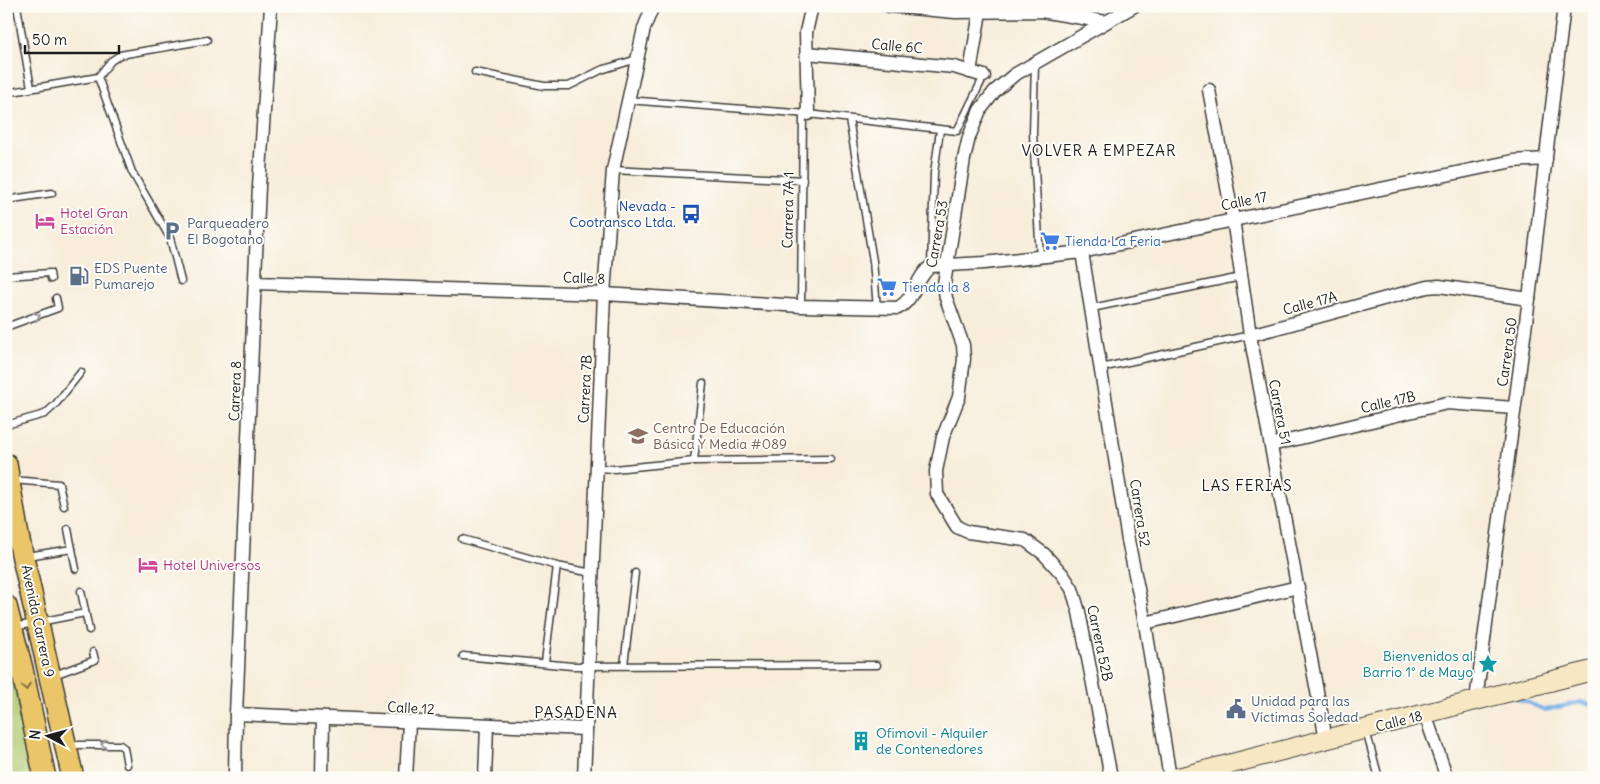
<svg xmlns="http://www.w3.org/2000/svg" width="1600" height="784" font-family="Delius,sans-serif">
  <style>
    .park { fill: url(#park-tufts); stroke: #667446 }
    .lines { fill: none; stroke-linecap: round; stroke-linejoin: round }
    .stream { stroke: #7cb1ea; stroke-width: 4 }
    .service-casing { stroke: #3d3b38; stroke-width: 9 }
    .minor-casing { stroke: #3d3b38; stroke-width: 15 }
    .secondary-casing { stroke: #3d3b38; stroke-width: 21 }
    .trunk-casing { stroke: #3d3b38; stroke-width: 24 }
    .service { stroke: #fff; stroke-width: 6 }
    .minor { stroke: #fff; stroke-width: 12 }
    .secondary { stroke: #f7e8c3; stroke-width: 19 }
    .trunk { stroke: #eac669; stroke-width: 21 }
    .oneway { stroke: #999 }
    .oneway2 { stroke: #837142 }
    .labels { text-anchor: middle; stroke-width: 4; stroke-linejoin: round; paint-order: stroke }
    .street-label { font-size: 14px; fill: #1c1c1c; stroke: #fdfcf7 }
    .transit-label { font-size: 14px; fill: #164399; stroke: #fdfcf7; text-anchor: end }
    .hotel-label { font-size: 14px; fill: #b23c85; stroke: #fdfcf7; text-anchor: start }
    .service-label { font-size: 14px; fill: #4e5e75; stroke: #fdfcf7; text-anchor: start }
    .shop-label { font-size: 14px; fill: #366cbe; stroke: #fdfcf7; text-anchor: start }
    .education-label { font-size: 14px; fill: #785e54; stroke: #fdfcf7; text-anchor: start }
    .culture-label { font-size: 14px; fill: #0d838f; stroke: #fdfcf7; text-anchor: end }
    .neighbourhood-label { font-size: 15px; letter-spacing: 1px; fill: #1c1c1c; stroke: #fdfcf7 }
  </style>
  <defs>
    <pattern id="park-tufts" width="24" height="20" patternUnits="userSpaceOnUse" patternTransform="scale(1.25)"><rect width="24" height="20" fill="#b0cb71"/><path d="M3 7l-1-3M5 7V3M7 7l1-3M15 17l-1-3M17 17v-4M19 17l1-3" fill="none" stroke="#97ae61"/></pattern>
  </defs>
  <rect width="100%" height="100%" fill="#fdfcf7"/>
  <filter id="ink" filterUnits="userSpaceOnUse"><feTurbulence type="fractalNoise" baseFrequency=".02" numOctaves="2"/><feDisplacementMap in="SourceGraphic" scale="10" xChannelSelector="R" yChannelSelector="G"/><feConvolveMatrix kernelMatrix="1 2 1 2 8 2 1 2 1" color-interpolation-filters="sRGB"/></filter>
  <filter id="wash" filterUnits="userSpaceOnUse"><feTurbulence type="fractalNoise" baseFrequency=".0096" numOctaves="4" result="noise"/><feDisplacementMap in="SourceGraphic" scale="20" xChannelSelector="R" yChannelSelector="G"/><feGaussianBlur stdDeviation="1.12" result="paint"/><feColorMatrix in="noise" values="0 0 0 0 0 0 0 0 0 0 0 0 0 0 0 0 0 1.4 0 .05"/><feComposite in="paint" operator="in"/></filter>
  <g filter="url(#wash)">
    <rect width="100%" height="100%" fill="#f7edda"/>
    <path class="park" d="M6,647L34,778H6Z"/>
    <g class="lines">
      <path class="stream" d="M1515,697L1545,710L1581,702L1594,706"/>
    </g>
  </g>
  <g filter="url(#ink)">
    <g class="lines">
      <defs>
        <g id="service">
          <path d="M17,6L31,88"/>
          <path d="M1035,64L1033,133L1040,258"/>
          <path d="M475,72L544,86H569L601,70L637,59"/>
          <path d="M98,77L111,61L120,55L207,40"/>
          <path d="M6,93L98,77L132,172L170,238L181,281"/>
          <path d="M627,100L808,114L957,131L984,76"/>
          <path d="M849,119L873,261L877,308"/>
          <path d="M613,170L803,180"/>
          <path d="M6,200L52,193"/>
          <path d="M931,266L934,173L940,130"/>
          <path d="M6,276L50,273L51,279"/>
          <path d="M801,306L803,114"/>
          <path d="M1092,308L1241,277"/>
          <path d="M6,327L58,308L56,298"/>
          <path d="M1101,368L1250,335"/>
          <path d="M6,425L45,414L55,405L81,372"/>
          <path d="M694,461L703,383"/>
          <path d="M597,468L614,469L694,461L830,459"/>
          <path d="M13,480L59,484L64,506"/>
          <path d="M68,529L76,569"/>
          <path d="M462,539L557,566L592,573"/>
          <path d="M27,556L72,549"/>
          <path d="M81,591L89,630"/>
          <path d="M14,627L85,613"/>
          <path d="M463,656L572,666L877,665"/>
          <path d="M545,662L557,566"/>
          <path d="M624,665L635,573"/>
          <path d="M54,675L95,660L93,652"/>
          <path d="M1366,731L1379,778"/>
          <path d="M68,745H120L124,748L127,765"/>
        </g>
        <g id="minor">
          <path d="M889,6L955,12L1041,11L1106,22"/>
          <path d="M807,53L954,67L984,76"/>
          <path d="M970,72L981,6"/>
          <path d="M1209,90L1233,219L1250,335L1326,739"/>
          <path d="M808,114L806,32L812,6"/>
          <path d="M1082,252L1128,540L1145,623L1170,778"/>
          <path d="M255,283L604,294L801,306L898,308C915,299 916,277 931,266L984,263L1082,252L1513,161L1546,159"/>
          <path d="M1250,335L1427,287L1439,286L1529,299"/>
          <path d="M1271,445L1447,403L1514,408"/>
          <path d="M1145,623L1298,587"/>
          <path d="M1476,700L1529,299L1564,6"/>
          <path d="M236,714L586,729"/>
          <path d="M1425,714L1447,778"/>
          <path d="M1110,772L1079,612L1072,589L1063,575L1044,554L1025,540L968,532L957,527L937,494L936,471L943,437L959,397L964,359L963,345L946,298L944,284L964,159L969,137L980,110L995,91L1014,75L1134,6"/>
          <path d="M235,778L236,714L259,186L271,6"/>
          <path d="M322,778L323,718"/>
          <path d="M406,778L409,723"/>
          <path d="M485,778L487,726"/>
          <path d="M584,778L604,294L613,170L644,28L653,6"/>
        </g>
        <path id="secondary" d="M1176,778L1594,670"/>
        <g id="trunk">
          <path d="M6,464L18,536L73,778"/>
          <path d="M6,606L22,669L45,778"/>
        </g>
      </defs>
      <use href="#service" class="service-casing"/>
      <use href="#minor" class="minor-casing"/>
      <use href="#secondary" class="secondary-casing"/>
      <use href="#trunk" class="trunk-casing"/>
      <use href="#service" class="service"/>
      <use href="#minor" class="minor"/>
      <use href="#secondary" class="secondary"/>
      <use href="#trunk" class="trunk"/>
    </g>
    <defs><path id="oneway-chevron" d="M-2-3.5L2.5 0L-2 3.5" fill="none" stroke-width="1.6" stroke-linecap="round" stroke-linejoin="round" transform="scale(1.25)"/></defs>
    <g class="oneway">
      <use href="#oneway-chevron" transform="translate(37 316) rotate(-21)"/>
      <use href="#oneway-chevron" transform="translate(104 744) rotate(179)"/>
    </g>
    <use class="oneway2" href="#oneway-chevron" transform="translate(26 687) rotate(78)"/>
  </g>
  <defs>
    <symbol id="bus-bare" viewBox="-9 -9 18 18"><path d="M-5-6H5V4H4V6H2V4H-2V6H-4V4H-5ZM-3.5-4V0h7V-4ZM-3.5 1.2v1.5H-2V1.2ZM2 1.2v1.5H3.5V1.2Z" fill="#1a4fb4" stroke="#fdfcf7" stroke-width="2.5" paint-order="stroke"/></symbol>
    <symbol id="hotel-bare" viewBox="-9 -9 18 18"><path d="M-6-4.5h1.5V1H6V5H4.5V3h-9V5H-6ZM-4 0a1.8 1.8 0 1 1 3.6 0ZM.5 0V-2.5h3Q6-2.5 6 0Z" fill="#d1479c" stroke="#fdfcf7" stroke-width="2.5" paint-order="stroke"/></symbol>
    <symbol id="parking-bare" viewBox="-9 -9 18 18"><path d="M-3.5-5.5H1a3.5 3.5 0 0 1 0 7H-1V5.5H-3.5ZM-1-3.4V-.6H.8a1.4 1.4 0 0 0 0-2.8Z" fill="#5c6f8a" stroke="#fdfcf7" stroke-width="2.5" paint-order="stroke"/></symbol>
    <symbol id="supermarket-bare" viewBox="-9 -9 18 18"><path d="M-6-5.5h2.5l.6 2H6L4.5 2H-2.5L-4.4-4H-6ZM-1.5 3.2a1.3 1.3 0 1 0 .1 0ZM3 3.2a1.3 1.3 0 1 0 .1 0Z" fill="#3f7fe0" stroke="#fdfcf7" stroke-width="2.5" paint-order="stroke"/></symbol>
    <symbol id="fuel-bare" viewBox="-9 -9 18 18"><path d="M-5.5-6h7V0h2V4h1.3V-2.5L3-4.5l.8-.8L6-3V5H2.5V1h-1V6h-7ZM-4.2-4.7v3.2H.2V-4.7Z" fill="#5c6f8a" stroke="#fdfcf7" stroke-width="2.5" paint-order="stroke"/></symbol>
    <symbol id="school-bare" viewBox="-9 -9 18 18"><path d="M0-5L7-2L0 1L-7-2ZM-4 1L0 2.5L4 1V4Q0 6-4 4Z" fill="#8d6e63" stroke="#fdfcf7" stroke-width="2.5" paint-order="stroke"/></symbol>
    <symbol id="sight-bare" viewBox="-9 -9 18 18"><path d="M0-6L1.8-2.2L6-1.7L2.9 1.2L3.7 5.4L0 3.3L-3.7 5.4L-2.9 1.2L-6-1.7L-1.8-2.2Z" fill="#0f9aa8" stroke="#fdfcf7" stroke-width="2.5" paint-order="stroke"/></symbol>
    <symbol id="civic-bare" viewBox="-9 -9 18 18"><path d="M-.6-6.5H3V-4.5H.6V-3L4-1V1h2V6H-6V1h2V-1L-.6-3ZM-1.2 2.5V6h2.4V2.5Z" fill="#5c6f8a" stroke="#fdfcf7" stroke-width="2.5" paint-order="stroke"/></symbol>
    <symbol id="building-bare" viewBox="-9 -9 18 18"><path d="M-4-6H4V6H1V3H-1V6H-4ZM-2.5-4.3h1.7v1.8h-1.7ZM.8-4.3h1.7v1.8H.8ZM-2.5-1h1.7V.8h-1.7ZM.8-1h1.7V.8H.8Z" fill="#0f9aa8" stroke="#fdfcf7" stroke-width="2.5" paint-order="stroke"/></symbol>
  </defs>
  <g fill-rule="evenodd">
    <use href="#bus-bare" x="677" y="200" width="28" height="28"/>
    <use href="#hotel-bare" x="31" y="207" width="28" height="28"/>
    <use href="#parking-bare" x="158" y="217" width="28" height="28"/>
    <use href="#supermarket-bare" x="1036" y="227" width="28" height="28"/>
    <use href="#fuel-bare" x="65" y="262" width="28" height="28"/>
    <use href="#supermarket-bare" x="873" y="273" width="28" height="28"/>
    <use href="#school-bare" x="624" y="422" width="28" height="28"/>
    <use href="#hotel-bare" x="134" y="551" width="28" height="28"/>
    <use href="#sight-bare" x="1474" y="650" width="28" height="28"/>
    <use href="#civic-bare" x="1222" y="695" width="28" height="28"/>
    <use href="#building-bare" x="847" y="727" width="28" height="28"/>
  </g>
  <g class="labels">
    <g class="street-label">
      <text transform="translate(897 46) rotate(5)" y="5">Calle 6C</text>
      <text transform="translate(1244 201) rotate(-12)" y="5">Calle 17</text>
      <text transform="translate(788 210) rotate(-89)" y="5">Carrera 7A 1</text>
      <text transform="translate(937 234) rotate(-80)" y="5">Carrera 53</text>
      <text transform="translate(584 278) rotate(2)" y="5">Calle 8</text>
      <text transform="translate(1310 303) rotate(-15)" y="5">Calle 17A</text>
      <text transform="translate(1507 352) rotate(-82)" y="5">Carrera 50</text>
      <text transform="translate(585 389) rotate(-87)" y="5">Carrera 7B</text>
      <text transform="translate(235 391) rotate(-88)" y="5">Carrera 8</text>
      <text transform="translate(1388 402) rotate(-13)" y="5">Calle 17B</text>
      <text transform="translate(1280 412) rotate(79)" y="5">Carrera 51</text>
      <text transform="translate(1140 513) rotate(81)" y="5">Carrera 52</text>
      <text transform="translate(38 621) rotate(78)" y="5">Avenida Carrera 9</text>
      <text transform="translate(1100 643) rotate(78)" y="5">Carrera 52B</text>
      <text transform="translate(411 708) rotate(3)" y="5">Calle 12</text>
      <text transform="translate(1399 721) rotate(-14)" y="5">Calle 18</text>
    </g>
    <g class="transit-label">
      <text x="676" y="211">Nevada -<tspan x="676" dy="16">Cootransco Ltda.</tspan></text>
    </g>
    <g class="hotel-label">
      <text x="60" y="218">Hotel Gran<tspan x="60" dy="16">Estación</tspan></text>
      <text x="163" y="570">Hotel Universos</text>
    </g>
    <g class="service-label">
      <text x="187" y="228">Parqueadero<tspan x="187" dy="16">El Bogotano</tspan></text>
      <text x="94" y="273">EDS Puente<tspan x="94" dy="16">Pumarejo</tspan></text>
      <text x="1251" y="706">Unidad para las<tspan x="1251" dy="16">Víctimas Soledad</tspan></text>
    </g>
    <g class="shop-label">
      <text x="1065" y="246">Tienda La Feria</text>
      <text x="902" y="292">Tienda la 8</text>
    </g>
    <g class="education-label">
      <text x="653" y="433">Centro De Educación<tspan x="653" dy="16">Básica Y Media #089</tspan></text>
    </g>
    <g class="culture-label">
      <text x="1473" y="661">Bienvenidos al<tspan x="1473" dy="16">Barrio 1° de Mayo</tspan></text>
      <text x="876" y="738" text-anchor="start">Ofimovil - Alquiler<tspan x="876" dy="16">de Contenedores</tspan></text>
    </g>
    <g class="neighbourhood-label">
      <text x="1099" y="156">VOLVER A EMPEZAR</text>
      <text x="1247" y="491">LAS FERIAS</text>
      <text x="576" y="718">PASADENA</text>
    </g>
  </g>
  <rect width="1600" height="784" fill="none" stroke="#fdfcf7" stroke-width="25"/>
  <g transform="translate(48 736) rotate(276)" stroke="#fdfcf7" stroke-width="4" paint-order="stroke">
  <path d="M0-4L9 19L0 12L-9 19Z" fill="#1c1c1c"/>
  <text y="-8" font-size="14" font-weight="bold" text-anchor="middle" fill="#1c1c1c">N</text>
  </g>
  <path d="M25 45v8h94v-8" fill="none" stroke="#1c1c1c" stroke-width="2.5"/>
  <text x="32" y="45" font-size="15" fill="#1c1c1c" stroke="#fdfcf7" stroke-width="4" paint-order="stroke">50 m</text>
</svg>
